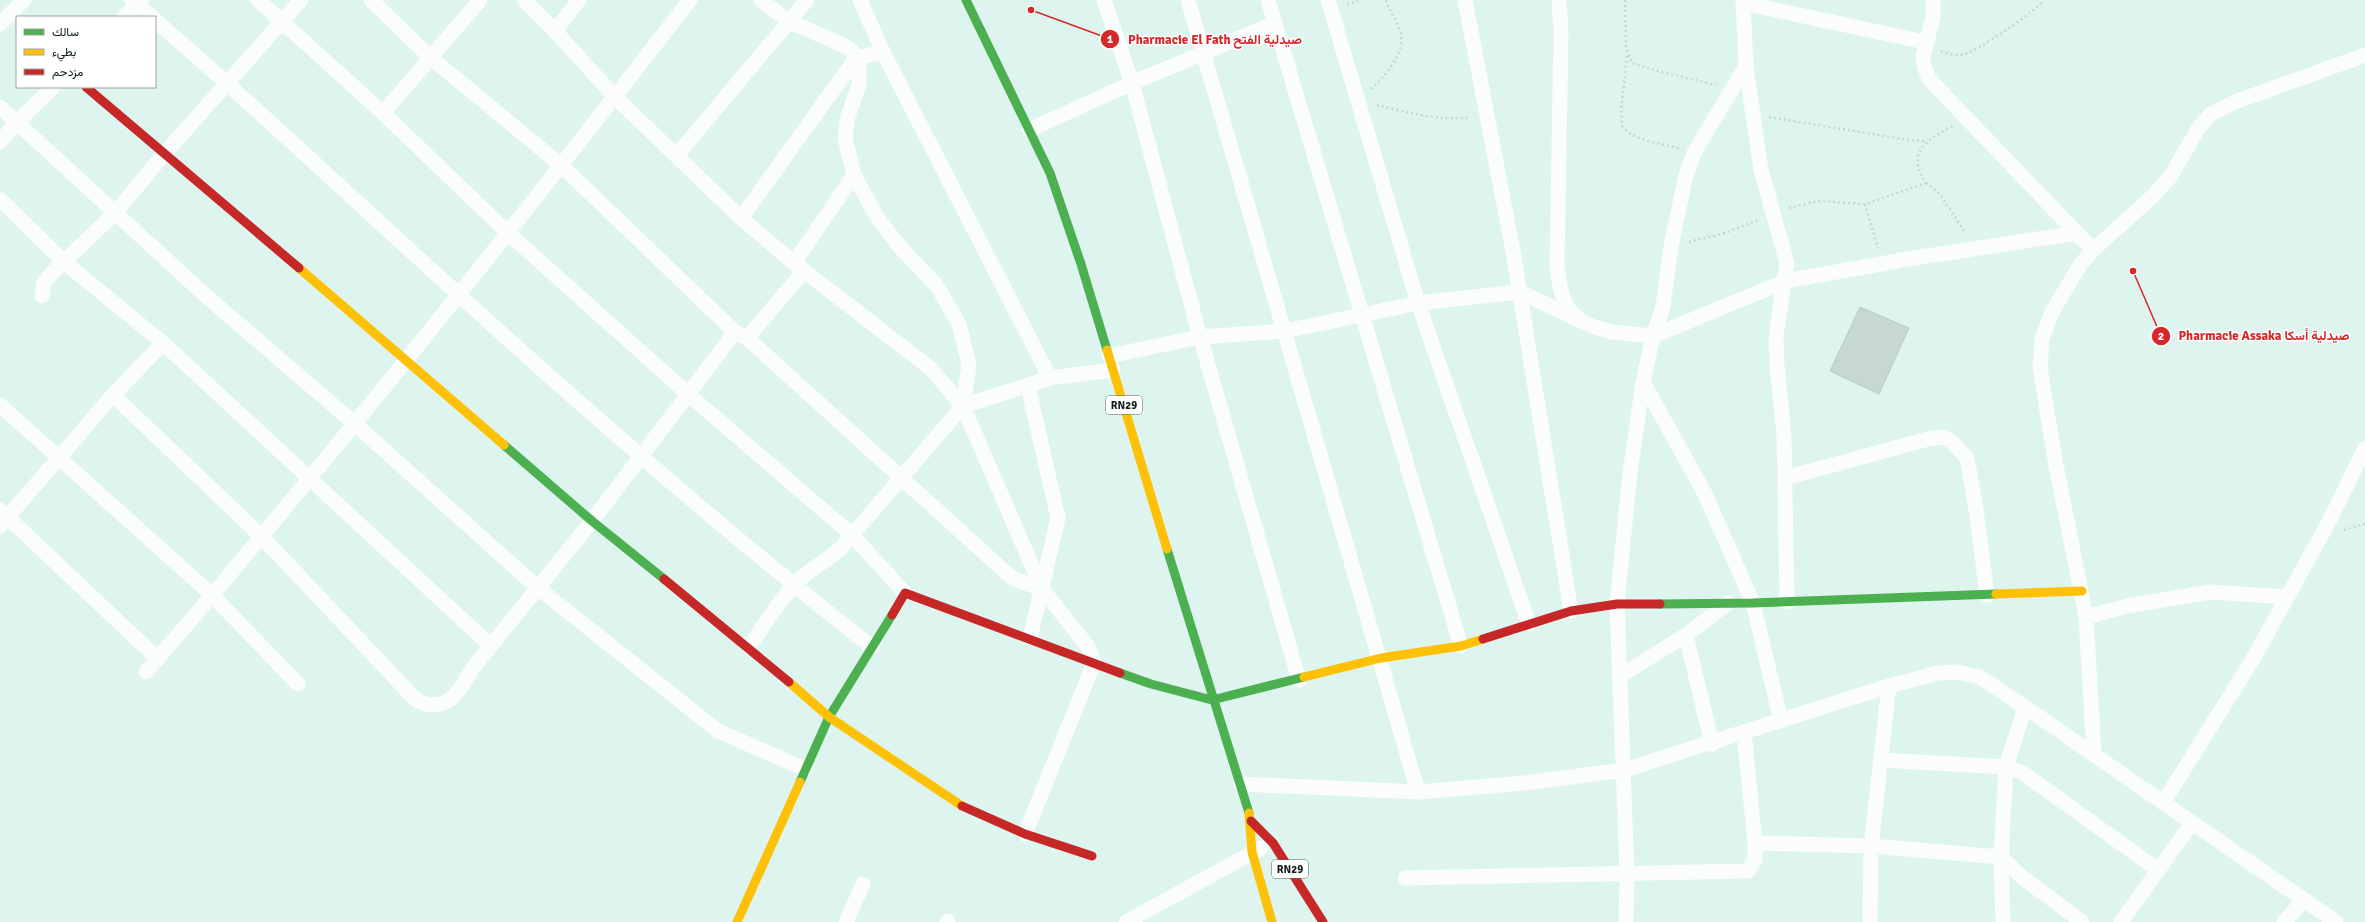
<svg xmlns="http://www.w3.org/2000/svg" width="2365" height="922" font-family="Signika,Vazirmatn,sans-serif">
  <style>
    .building { fill: #c7d8d3; stroke: #bacbc6 }
    .lines { fill: none; stroke-linecap: round; stroke-linejoin: round }
    .path { stroke: #cdd4d2; stroke-width: 2.5; stroke-dasharray: 2 3; stroke-linecap: butt }
    .street { stroke: #fafdfc; stroke-width: 15 }
    .fast { stroke: #4caf50; stroke-width: 9 }
    .slow { stroke: #ffc107; stroke-width: 9 }
    .jam { stroke: #c62828; stroke-width: 9 }
    .labels { text-anchor: middle; stroke-width: 3; stroke-linejoin: round; paint-order: stroke }
    .shield { fill: #fff; stroke: #56605d; stroke-width: 1 }
    .shield-label { font-size: 11px; font-weight: bold; fill: #0d1c18 }
    .leader { fill: none; stroke: #d62828; stroke-width: 1.5 }
    .callout-dot { fill: #d62828; stroke: #fff; stroke-width: 1.5 }
    .mark-label { font-size: 12px; text-anchor: middle; font-weight: bold; fill: #fff }
    .callout-label { font-size: 13px; text-anchor: middle; font-weight: bold; fill: #d62828; stroke: #fff; stroke-width: 3; stroke-linejoin: round; paint-order: stroke }
  </style>
  <rect width="100%" height="100%" fill="#def4ee"/>
  <path class="building" d="M1860,307L1909,328L1879,394L1830,371Z"/>
  <g class="lines">
    <g class="path">
      <path d="M1625,0L1626,47L1632,63L1658,71L1716,85"/>
      <path d="M1347,4L1362,0"/>
      <path d="M1941,51C1947,54 1958,56 1965,54C1976,52 2041,8 2043,0"/>
      <path d="M1627,56L1621,112L1622,126C1634,141 1662,144 1679,148"/>
      <path d="M1371,89C1386,75 1409,50 1399,28C1395,18 1389,10 1386,0"/>
      <path d="M1377,105C1405,112 1442,122 1470,117"/>
      <path d="M1769,117L1908,140L1926,141"/>
      <path d="M1926,183L1940,194L1966,234"/>
      <path d="M1865,204L1878,248"/>
      <path d="M1789,208L1818,201L1865,204L1926,183C1905,151 1927,141 1952,126"/>
      <path d="M1689,242L1725,233L1758,220"/>
      <path d="M2344,530L2365,524"/>
    </g>
    <g class="street">
      <path d="M132,0L152,17"/>
      <path d="M258,0L383,113L507,232L688,394L852,535L905,593"/>
      <path d="M371,0L430,57L562,166L735,332L747,338L1012,578L1042,589"/>
      <path d="M524,0L555,31L615,97L741,218L794,263L930,368L963,406L1042,589L1089,648L1094,663L1025,834"/>
      <path d="M761,0L788,21L841,44L852,51L856,58L859,66V85L848,116L845,138L854,175L877,217L900,247L937,286L959,324L969,365L963,406"/>
      <path d="M860,0L883,52L1050,378"/>
      <path d="M1104,0L1132,83L1200,337L1299,680"/>
      <path d="M1188,0L1418,792"/>
      <path d="M1268,0L1461,646"/>
      <path d="M1328,0L1418,303L1529,624"/>
      <path d="M1465,0L1514,257L1571,611"/>
      <path d="M1559,0L1561,32L1557,267C1560,285 1561,305 1577,317"/>
      <path d="M1743,0L1746,66L1761,170L1787,263L1776,336L1777,366L1784,435L1787,602"/>
      <path d="M1933,0V18L1923,56L1924,65L1929,79L2093,250"/>
      <path d="M1743,3L1925,42"/>
      <path d="M124,17L141,0"/>
      <path d="M155,20C258,109 356,202 457,293C591,415 729,535 872,647"/>
      <path d="M0,24L24,0"/>
      <path d="M555,31L579,0"/>
      <path d="M0,107L206,296L355,424L538,588L718,731L805,769"/>
      <path d="M383,113L480,0"/>
      <path d="M1029,130L1132,83L1275,23"/>
      <path d="M0,142L17,122L53,87"/>
      <path d="M677,155L807,0"/>
      <path d="M0,199L64,262L163,343L491,646"/>
      <path d="M741,218L856,58L883,52"/>
      <path d="M794,263L854,175"/>
      <path d="M42,296L44,283L51,274L115,213L165,153L301,0"/>
      <path d="M747,338L804,271"/>
      <path d="M1109,356L1200,337L1285,331L1418,303L1520,292L1594,327L1612,332L1653,336L1786,281L1908,259L2077,233"/>
      <path d="M1643,382L1705,494L1753,603L1781,721"/>
      <path d="M1028,386L1058,518L1030,638"/>
      <path d="M113,395L262,537L416,700C446,715 459,693 472,669L592,521L735,332"/>
      <path d="M0,405L212,595L298,684"/>
      <path d="M1785,478L1928,439L1942,437L1951,441L1967,458L1976,509L1987,595"/>
      <path d="M0,510L158,659"/>
      <path d="M0,526L113,395L163,343"/>
      <path d="M2086,617L2127,606L2210,592L2287,597"/>
      <path d="M1686,635L1712,744"/>
      <path d="M749,647C763,627 777,603 794,585C808,570 825,562 840,549L963,406L1050,378L1113,370"/>
      <path d="M146,672C335,454 513,228 690,0"/>
      <path d="M1620,676L1686,635L1728,603"/>
      <path d="M2094,754L2086,617L2056,465L2040,368L2042,339L2052,312L2080,265L2093,250L2154,195L2170,177L2198,129L2211,114L2235,102L2365,55"/>
      <path d="M1881,760L2006,767L2023,773L2158,870"/>
      <path d="M1241,784L1418,792L1525,783L1624,770L1889,686L1938,673L1957,672L1980,677L2025,707L2336,922"/>
      <path d="M2163,803L2253,659L2331,518L2365,448"/>
      <path d="M1755,843L1871,846L2001,857L2023,878L2082,922"/>
      <path d="M1405,878L1748,871L1755,859V843L1744,732"/>
      <path d="M846,922L863,884"/>
      <path d="M947,922L948,921"/>
      <path d="M1126,922L1261,848"/>
      <path d="M1626,922L1627,874L1617,604L1630,473L1643,382L1653,336L1663,307L1671,246L1686,175L1695,151L1746,66"/>
      <path d="M1870,922L1871,846L1889,686"/>
      <path d="M2003,922L2001,857L2006,767L2025,707"/>
      <path d="M2121,922L2192,823"/>
      <path d="M2284,922L2304,900"/>
    </g>
    <g class="fast">
      <path d="M966,0L1050,173L1081,264L1107,350"/>
      <path d="M504,445L592,521L664,579"/>
      <path d="M1167,549L1249,813"/>
      <path d="M1660,604L1753,603L1996,594"/>
      <path d="M1120,673L1151,684L1212,700L1304,677"/>
      <path d="M800,782L829,717L892,615"/>
    </g>
    <g class="slow">
      <path d="M299,268L504,445"/>
      <path d="M1107,350L1167,549"/>
      <path d="M1996,594L2082,591"/>
      <path d="M1304,677L1381,658L1461,646L1483,639"/>
      <path d="M789,682L829,717L962,806"/>
      <path d="M1249,813L1252,852L1272,922"/>
      <path d="M737,922L800,782"/>
    </g>
    <g class="jam">
      <path d="M86,87L299,268"/>
      <path d="M664,579L789,682"/>
      <path d="M892,615L905,593L1120,673"/>
      <path d="M1483,639L1571,611L1617,604H1660"/>
      <path d="M962,806L1025,834L1092,856"/>
      <path d="M1251,821L1273,843L1323,922"/>
    </g>
  </g>
  <g class="labels">
    <g class="shield">
      <rect x="1106" y="396" width="36" height="18" rx="3"/>
      <rect x="1272" y="860" width="36" height="18" rx="3"/>
    </g>
    <g class="shield-label">
      <text x="1124" y="409">RN29</text>
      <text x="1290" y="873">RN29</text>
    </g>
  </g>
  <path class="leader" d="M1031 10L1110 39M2133 271L2161 336"/>
  <g class="callout-dot">
    <circle cx="1031" cy="10" r="4"/>
    <circle cx="2133" cy="271" r="4"/>
    <circle cx="1110" cy="39" r="10"/>
    <circle cx="2161" cy="336" r="10"/>
  </g>
  <g class="mark-label">
    <text x="1110" y="43">1</text>
    <text x="2161" y="340">2</text>
  </g>
  <g class="callout-label">
    <text x="1215" y="44">Pharmacie El Fath صيدلية الفتح</text>
    <text x="2264" y="340">Pharmacie Assaka صيدلية أسكا</text>
  </g>
  <rect x="16" y="16" width="140" height="72" fill="#ffffff" stroke="#9ea4a3"/>
  <rect x="24" y="29" width="20" height="6" fill="#4caf50" stroke="#9ea4a3"/>
  <text x="52" y="36" font-size="12" fill="#0d1c18">سالك</text>
  <rect x="24" y="49" width="20" height="6" fill="#ffc107" stroke="#9ea4a3"/>
  <text x="52" y="56" font-size="12" fill="#0d1c18">بطيء</text>
  <rect x="24" y="69" width="20" height="6" fill="#c62828" stroke="#9ea4a3"/>
  <text x="52" y="76" font-size="12" fill="#0d1c18">مزدحم</text>
</svg>
